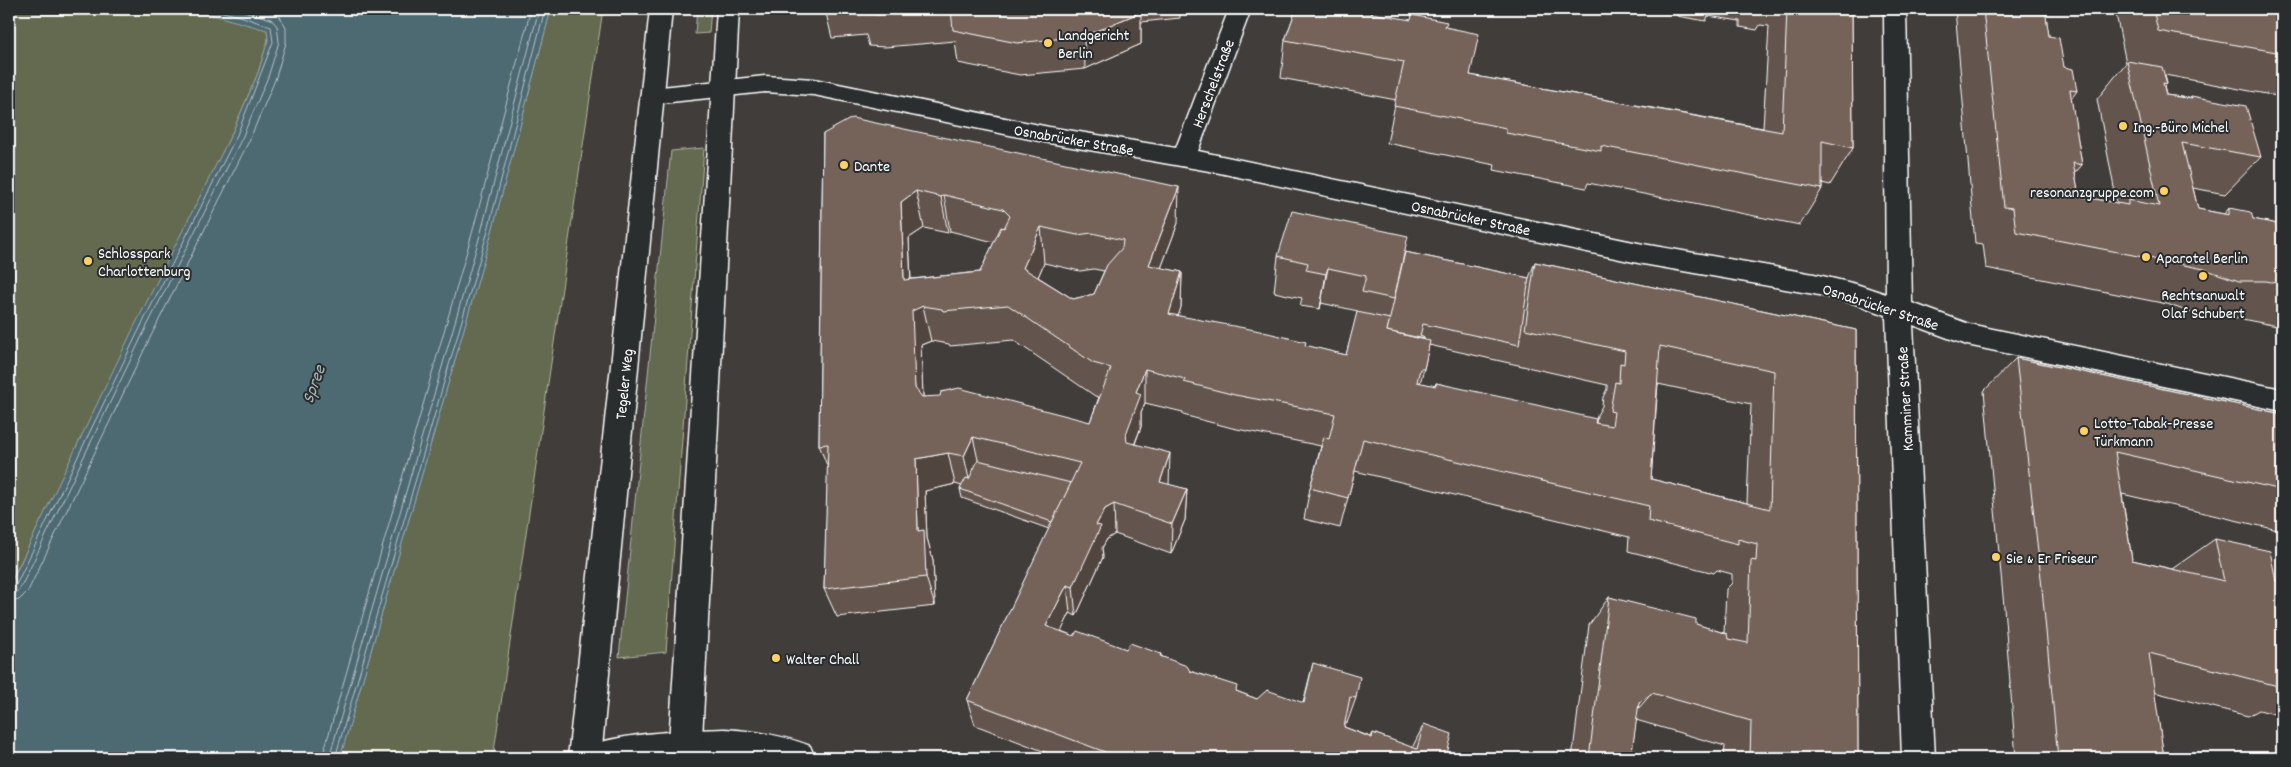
<svg xmlns="http://www.w3.org/2000/svg" width="2291" height="767" font-family="Dekko,sans-serif">
  <style>
    .green { fill: #646a50; stroke: #b2b4a8 }
    .water { fill: #4e6972; stroke: #95a5aa }
    .lines { fill: none; stroke-linecap: round; stroke-linejoin: round }
    .shore { stroke: #b8c3c7; stroke-width: 1 }
    .minor-casing { stroke: #fff; stroke-width: 3 }
    .major-casing { stroke: #fff; stroke-width: 3 }
    .minor { fill: #2a2d2e; fill-rule: evenodd }
    .major { fill: #2a2d2e; fill-rule: evenodd }
    .wall { fill: #64554d; stroke: #fff; fill-rule: evenodd }
    .shaded-wall { fill: #51453f; stroke: #fff }
    .building { fill: #74635a; stroke: #fff; fill-rule: evenodd }
    .poi-dot { fill: #ffd166; stroke: #2a2d2e; stroke-width: 2 }
    .labels { text-anchor: middle; stroke-width: 4; stroke-linejoin: round; paint-order: stroke }
    .poi-label { font-size: 16px; fill: #fff; stroke: #2a2d2e; text-anchor: start }
    .street-label { font-size: 16px; fill: #fff; stroke: #2a2d2e }
    .water-label { font-size: 18px; font-style: italic; fill: #a6b4b8; stroke: #2a2d2e }
  </style>
  <rect width="100%" height="100%" fill="#403d3b"/>
  <filter id="ink" filterUnits="userSpaceOnUse"><feTurbulence type="fractalNoise" baseFrequency=".02" numOctaves="2"/><feDisplacementMap in="SourceGraphic" scale="10" xChannelSelector="R" yChannelSelector="G"/><feConvolveMatrix kernelMatrix="1 2 1 2 8 2 1 2 1" color-interpolation-filters="sRGB"/></filter>
  <g filter="url(#ink)">
    <g class="green">
      <path d="M9,9H276L267,28L268,40L258,73L232,133L9,586Z"/>
      <path d="M551,9H603L493,758H340L491,235Z"/>
      <path d="M697,9H711L709,33L695,34Z"/>
      <path d="M704,148L666,652L619,657L671,151Z"/>
    </g>
    <path class="water" d="M191,9H551L491,235L340,758H9V587L133,329L232,133L258,73L268,40L267,30Z"/>
    <g class="lines">
      <g class="shore">
        <path d="M9,588L16,585L138,332L237,135L273,42L271,27L240,16L210,9"/>
        <path d="M9,594L16,593L21,587L143,334L242,138L268,77L279,42L277,26L271,19L237,9"/>
        <path d="M9,602L19,600L28,591L150,338L249,141L275,80L286,43V27L279,15L262,9"/>
        <path d="M322,758L473,230L531,9"/>
        <path d="M329,758L481,232L539,9"/>
        <path d="M335,758L487,234L545,9"/>
      </g>
      <defs>
        <g id="minor">
          <path d="M1229,9H1251L1198,151L1643,244L1814,274L1856,284L1886,294L1884,9H1906L1912,303L1969,324L2282,389V411L1967,345L1913,325L1935,758H1902L1886,315L1853,303L1814,294L1643,264L1215,172L1049,143L814,95L765,92L652,104L644,102L640,96L644,90L652,88L765,76L814,79L1049,127L1176,148Z"/>
          <path d="M725,729C755,731 782,735 810,746L815,758H584L589,746C623,733 688,730 725,729Z"/>
        </g>
        <g id="major">
          <path d="M650,9H672L601,758H568Z"/>
          <path d="M717,9H739L701,758H668Z"/>
        </g>
      </defs>
      <use href="#minor" class="minor-casing"/>
      <use href="#major" class="major-casing"/>
      <use href="#minor" class="minor"/>
      <use href="#major" class="major"/>
    </g>
    <g class="wall">
      <path d="M825,9H1180V18L1141,22V44L1085,69L1020,75L958,63L955,41L885,47L869,46L866,35L832,38Z"/>
      <path d="M1296,9H1373L1372,14L1446,27L1470,75L1763,128L1769,26L1760,25L1757,30L1740,27V21L1708,16L1706,21L1677,16V11L1666,9H1852L1853,148L1830,185L1822,183V189L1800,225L1588,183L1586,188L1494,170L1495,165L1387,143L1396,100L1281,78L1285,40Z"/>
      <path d="M1955,9H2045L2049,36L2064,67L2077,91L2071,99L2082,165L2075,173L2079,196L2117,203L2097,99L2126,63L2115,9H2282V97L2165,75L2167,84L2164,87L2166,95L2189,98L2191,96L2261,157L2225,194L2193,188L2198,209L2224,214L2229,208L2253,219L2282,225V327L2227,316H2200L2167,304L1986,268L1983,244L1975,243Z"/>
      <path d="M823,134L1178,223L1161,268L1182,272L1181,307L1178,316L1346,355L1358,311L1321,303L1320,309L1300,306L1302,298L1274,292L1278,256L1405,252L1529,278L1535,262L1856,330L1858,758H1724L1725,746L1636,720L1631,758H1572L1589,625L1609,597L1724,633L1726,589L1732,583V574L1717,570L1714,573L1628,551L1629,537L1355,471L1340,528L1304,519L1310,488L1321,446L1232,428L1183,415V412L1145,403L1141,412V427L1135,444L1169,485L1187,489L1185,520L1171,554L1115,534L1107,539L1102,548L1103,557L1076,616L1070,613L1061,631L1074,636L1126,649L1161,654V656L1190,671L1236,691L1257,699L1303,703L1313,663L1356,698L1347,723H1345L1344,727L1371,737L1373,733L1412,748L1424,724L1446,758H1061L975,725L967,700L1049,529L962,498L960,489L962,486L955,484L925,491L927,538L933,560L935,606L837,617L824,589L828,468L819,445ZM924,228L948,233L950,231L994,242L980,272L911,279L909,238ZM1044,263L1080,271L1094,269L1104,271L1094,294L1073,299L1038,277ZM1013,340L1095,396L1099,397L1090,422L923,397L921,345L931,341L949,344L950,346ZM1429,345L1607,385V389L1603,397L1602,406L1597,415L1596,423L1436,383L1435,386L1420,383L1424,369ZM1658,384L1751,404L1747,503L1651,479Z"/>
      <path d="M2016,358L2282,414V531L2122,494L2132,560L2172,569L2215,539L2276,581L2282,582V716L2259,710L2248,716L2154,692L2164,758H2016L2004,607L1984,391Z"/>
    </g>
    <g class="shaded-wall">
      <path d="M1371,9H1373L1366,36Z"/>
      <path d="M1141,12V44L1085,69L1084,36Z"/>
      <path d="M1179,187L1178,223L1149,300V265Z"/>
      <path d="M916,191L924,228L909,238L912,310L923,306L931,341L921,345L924,422L915,388L904,280L901,202Z"/>
      <path d="M944,195L950,231L948,233L941,197Z"/>
      <path d="M1041,227L1044,263L1027,303L1023,268Z"/>
      <path d="M1328,268L1321,303L1320,309L1326,274Z"/>
      <path d="M1182,272L1181,307L1168,349L1169,314Z"/>
      <path d="M1145,369V403L1141,412V427L1126,466V434L1136,392Z"/>
      <path d="M973,437L980,469L971,488L964,456Z"/>
      <path d="M948,453L955,484L925,491L927,538L933,560L935,606L926,577L918,531L916,459Z"/>
      <path d="M1170,453L1169,485L1160,482Z"/>
      <path d="M1187,489L1185,520L1171,554L1172,524Z"/>
      <path d="M1114,504L1115,534L1107,539L1102,548L1103,557L1076,616L1073,587L1096,525L1105,509Z"/>
      <path d="M1067,585L1070,613L1051,653L1046,626Z"/>
      <path d="M1652,693L1630,718L1639,703Z"/>
    </g>
    <g class="building">
      <path d="M861,9H943L878,15L862,13Z"/>
      <path d="M951,9H1140L1141,12L1084,36L1017,43L953,30Z"/>
      <path d="M1296,9H1369L1371,13L1411,20L1412,15L1447,22L1445,27L1479,34L1470,75L1782,132L1787,9H1852L1853,148L1822,141V189L1601,146V151L1506,133V128L1394,106L1404,62L1285,40Z"/>
      <path d="M1983,9H2045L2049,36L2059,38L2064,67L2073,69L2077,91L2070,90L2082,165L2073,163L2079,196L2128,205V200L2159,206L2127,61L2162,67L2167,84L2163,83L2166,95L2192,99L2191,96L2246,106L2261,157L2182,143L2198,209L2229,215V208L2251,212L2253,219L2282,225V284L2266,281H2239L2204,269L2016,232L2013,208L2004,207Z"/>
      <path d="M2153,9H2282V53L2158,31Z"/>
      <path d="M852,118L1179,187L1149,265L1182,272L1169,314L1255,330L1306,342L1305,345L1346,355L1357,312L1390,319L1387,331L1430,341L1424,369H1420L1417,382L1436,386V383L1515,400L1596,419L1595,423L1612,426L1614,412L1610,411L1615,382L1619,383L1620,363L1624,364L1625,351L1525,329L1535,262L1856,330L1858,758H1750L1751,721L1652,693L1639,703L1631,758H1589L1609,597L1696,619V624L1727,634L1728,639L1748,643L1751,560L1756,561L1757,544L1738,539V544L1648,521L1649,506L1363,439L1348,498L1310,488L1324,437L1329,439L1335,414L1235,395L1184,382L1185,379L1145,369L1136,392L1141,394L1126,434L1127,442L1170,453L1160,482L1187,489L1172,524L1114,504L1105,509L1096,525L1101,526L1073,587L1067,585L1046,626L1074,636L1077,631L1126,649L1130,643L1161,654L1160,656L1187,666L1190,671L1237,686L1236,691L1257,699L1267,690L1304,703L1313,663L1360,677L1356,698L1350,697L1344,727L1372,738L1373,733L1417,749L1424,724L1452,734L1446,758H1121L967,700L1080,463L973,437L964,456L948,453L916,459L918,531L924,530L926,577L824,589L828,444L819,445L823,134ZM916,191L941,197L944,195L1003,209L1010,216L1004,228L1001,227L980,272L904,280L901,202ZM1041,227L1077,235L1092,233L1123,240L1122,248L1107,265L1094,294L1073,299L1023,268ZM1008,305L1093,363L1111,368L1090,422L959,388L941,392L940,396L922,397L915,388L912,311L923,306L942,309L943,311ZM1660,346L1774,371L1770,509L1651,479Z"/>
      <path d="M1292,211L1408,236L1394,299L1362,292L1366,276L1328,268L1326,274L1306,270L1308,263L1278,256Z"/>
      <path d="M1405,252L1529,278L1519,345L1423,324L1420,336L1425,338V339L1387,331Z"/>
      <path d="M2016,358L2282,414V490L2115,452L2132,560L2224,581L2215,539L2270,551L2276,581L2282,582V687L2149,653L2164,758H2058L2041,578Z"/>
      <path d="M978,460L1071,483L1052,522L960,489L966,478L969,479Z"/>
    </g>
  </g>
  <g class="poi-dot">
    <circle cx="1048" cy="43" r="5"/>
    <circle cx="2123" cy="126" r="5"/>
    <circle cx="844" cy="165" r="5"/>
    <circle cx="2164" cy="191" r="5"/>
    <circle cx="2146" cy="257" r="5"/>
    <circle cx="88" cy="261" r="5"/>
    <circle cx="2203" cy="276" r="5"/>
    <circle cx="2084" cy="431" r="5"/>
    <circle cx="1996" cy="557" r="5"/>
    <circle cx="776" cy="658" r="5"/>
  </g>
  <g class="labels">
    <g class="poi-label">
      <text x="1058" y="40">Landgericht<tspan x="1058" dy="18">Berlin</tspan></text>
      <text x="2133" y="132">Ing.-Büro Michel</text>
      <text x="854" y="171">Dante</text>
      <text x="2154" y="197" text-anchor="end">resonanzgruppe.com</text>
      <text x="98" y="258">Schlosspark<tspan x="98" dy="18">Charlottenburg</tspan></text>
      <text x="2156" y="263">Aparotel Berlin</text>
      <text x="2203" y="300" text-anchor="middle">Rechtsanwalt<tspan x="2203" dy="18">Olaf Schubert</tspan></text>
      <text x="2094" y="428">Lotto-Tabak-Presse<tspan x="2094" dy="18">Türkmann</tspan></text>
      <text x="2006" y="563">Sie &amp; Er Friseur</text>
      <text x="786" y="664">Walter Chall</text>
    </g>
    <g class="street-label">
      <text transform="translate(1212 83) rotate(-69)" y="6">Herschelstraße</text>
      <text transform="translate(1074 139) rotate(10)" y="6">Osnabrücker Straße</text>
      <text transform="translate(1471 217) rotate(12)" y="6">Osnabrücker Straße</text>
      <text transform="translate(1881 306) rotate(18)" y="6">Osnabrücker Straße</text>
      <text transform="translate(623 384) rotate(-84)" y="6">Tegeler Weg</text>
      <text transform="translate(1904 399) rotate(-93)" y="6">Kamminer Straße</text>
    </g>
    <g class="water-label">
      <text transform="translate(313 384) rotate(-70)" y="6">Spree</text>
    </g>
  </g>
  <rect width="2291" height="767" fill="none" stroke="#2a2d2e" stroke-width="30"/>
  <rect x="15" y="15" width="2261" height="737" fill="none" stroke="#fff" stroke-width="2" filter="url(#ink)"/>
</svg>
